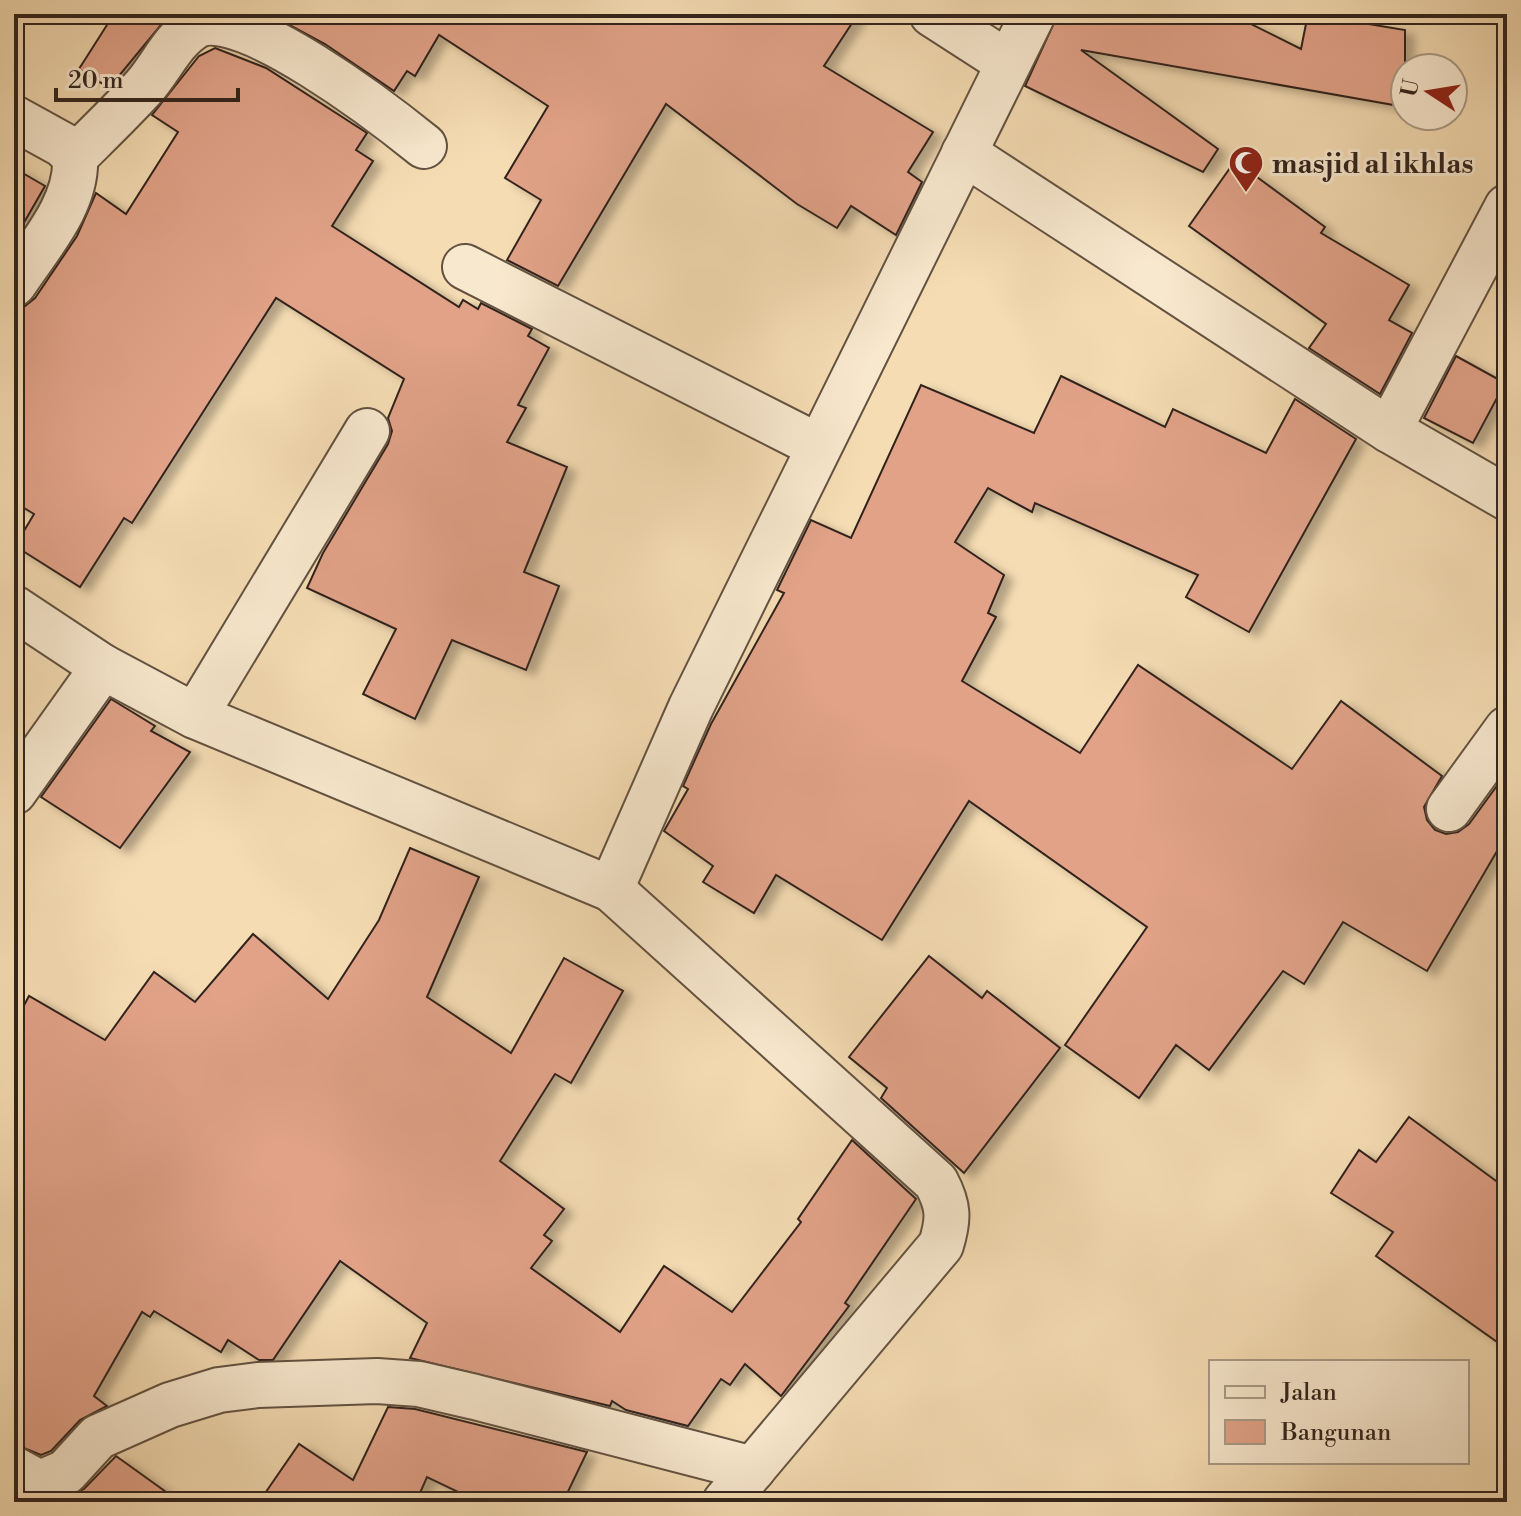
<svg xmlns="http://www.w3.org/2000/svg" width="1521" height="1516" font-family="'Libre Bodoni',serif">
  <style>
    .building { fill: #e1a288; stroke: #32241d; stroke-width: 2; filter: url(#shadow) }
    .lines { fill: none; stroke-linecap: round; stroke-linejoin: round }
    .minor-casing { stroke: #635242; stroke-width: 48 }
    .minor { stroke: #f8e8ce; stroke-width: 44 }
    .labels { text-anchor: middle; stroke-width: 6; stroke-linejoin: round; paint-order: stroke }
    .poi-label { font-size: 28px; font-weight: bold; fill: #32241d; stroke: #f8e8ce; text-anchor: start }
  </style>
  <defs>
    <filter id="shadow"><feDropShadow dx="9" dy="5" stdDeviation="4" flood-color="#0004"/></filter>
  </defs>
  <rect width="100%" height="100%" fill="#f5dcb3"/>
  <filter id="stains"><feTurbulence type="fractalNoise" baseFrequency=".0025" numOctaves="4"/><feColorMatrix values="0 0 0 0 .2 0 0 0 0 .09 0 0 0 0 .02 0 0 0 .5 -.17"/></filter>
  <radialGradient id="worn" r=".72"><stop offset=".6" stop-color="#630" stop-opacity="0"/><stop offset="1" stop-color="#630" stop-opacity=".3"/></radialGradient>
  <g class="building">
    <path d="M114,14H170L109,88L79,69Z"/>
    <path d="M269,14H858L824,66L933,132L908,172L922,182L896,235L851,206L837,228L797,204L666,104L558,286L507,260L541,200L505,178L548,106L439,35L415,76L407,71L394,91L325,44Z"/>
    <path d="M1058,14H1231L1301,49L1308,14L1405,30V107L1081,50L1218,149L1203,172L1025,86Z"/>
    <path d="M215,48L266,68L367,133L356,150L373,161L332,226L459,307L463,300L478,309L481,303L532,329L528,336L549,348L518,405L526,408L507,442L567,467L524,572L559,586L526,670L452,640L415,719L363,694L396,629L307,588L323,553L388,444L392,431L388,418L404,379L276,298L132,523L124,518L80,587L15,546L34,514L14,502V309L25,306L35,298L77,236L96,193L126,214L178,132L152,115L199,56Z"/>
    <path d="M1235,161L1325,227L1321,233L1409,285L1389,320L1412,333L1380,394L1309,348L1326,324L1189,226Z"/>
    <path d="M14,168L45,186L14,240Z"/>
    <path d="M1456,356L1505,383L1473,443L1424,418Z"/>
    <path d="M1061,376L1165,427L1173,409L1266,453L1295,399L1356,439L1249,632L1186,597L1198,575L1035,503L1032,512L988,488L955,542L1004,575L988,613L996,617L962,681L1080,753L1138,665L1292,769L1341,701L1442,776L1424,807L1427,820L1435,830L1446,834L1458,832L1469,824L1507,772V834L1427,971L1343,922L1304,984L1283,971L1209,1070L1176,1045L1139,1098L1065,1045L1147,927L969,801L882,940L776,875L754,913L703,882L713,866L664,831L688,789L683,786L711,724L784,593L777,590L811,520L851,538L921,385L1034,433Z"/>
    <path d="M111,699L155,726L151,731L190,752L120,848L41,797Z"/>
    <path d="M410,848L479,877L427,997L511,1053L564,958L623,991L571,1083L555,1074L500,1161L564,1209L544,1235L552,1241L531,1268L620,1332L664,1266L732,1312L801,1222L798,1219L852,1140L916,1199L845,1303L849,1306L781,1396L745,1364L730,1385L721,1379L688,1426L626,1410L612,1401L610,1406L410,1358L427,1323L340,1261L273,1360H259L228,1340L221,1352L154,1311L150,1317L142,1312L94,1396L107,1406L80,1420L51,1451L41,1455L14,1444V1024L29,996L105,1040L154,972L195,1002L253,934L328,999L379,920Z"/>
    <path d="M929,956L982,998L987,991L1060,1048L964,1173L881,1098L887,1088L849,1057Z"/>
    <path d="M1409,1117L1507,1189V1349L1376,1256L1393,1232L1331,1193L1359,1150L1376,1162Z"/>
    <path d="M388,1407L415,1409L587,1452L563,1502H479L427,1477L416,1502H259L299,1444L353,1480Z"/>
    <path d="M116,1456L180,1502H59L84,1489Z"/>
  </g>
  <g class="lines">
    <defs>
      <g id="minor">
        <path d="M932,14L1008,63"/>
        <path d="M14,118L63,145L75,157C78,204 39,246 14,284"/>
        <path d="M964,153L1389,430L1507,498"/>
        <path d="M75,157C98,134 122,111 144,87C161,68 173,39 196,26C240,2 387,116 424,146"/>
        <path d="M465,267L818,446"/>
        <path d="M1389,430L1507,207"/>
        <path d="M14,608L103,667L195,716L611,889L691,707L1033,14"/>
        <path d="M195,716L367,431"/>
        <path d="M14,792L103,667"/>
        <path d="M1449,809L1507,729"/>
        <path d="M611,889L936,1182C949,1206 949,1219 941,1245L725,1502"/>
        <path d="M14,1469L40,1483L66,1472L98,1437L170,1405L219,1390L258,1385L377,1381L419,1384L475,1397L753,1469"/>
      </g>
    </defs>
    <use href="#minor" class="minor-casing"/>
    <use href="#minor" class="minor"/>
  </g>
  <defs>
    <symbol id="mosque-pin" viewBox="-11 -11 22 30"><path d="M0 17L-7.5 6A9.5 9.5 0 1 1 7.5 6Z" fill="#8f2418" stroke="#f8e8ce"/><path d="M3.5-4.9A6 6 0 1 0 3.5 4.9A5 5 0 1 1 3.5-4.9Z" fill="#fff"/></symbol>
  </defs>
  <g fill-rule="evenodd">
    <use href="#mosque-pin" x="1226" y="143" width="40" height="54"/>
  </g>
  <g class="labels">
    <g class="poi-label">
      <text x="1272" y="173">masjid al ikhlas</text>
    </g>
  </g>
  <rect width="1521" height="1516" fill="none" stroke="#f5dcb3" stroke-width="48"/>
  <rect x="16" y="16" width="1489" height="1484" fill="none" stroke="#32241d" stroke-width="4"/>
  <rect x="24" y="24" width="1473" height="1468" fill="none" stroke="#32241d" stroke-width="2"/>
  <rect x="1209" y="1360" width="260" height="104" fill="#f8e8ce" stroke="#a99a87" stroke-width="2"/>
  <rect x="1225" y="1386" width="40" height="12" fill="#f8e8ce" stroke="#a99a87" stroke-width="2"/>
  <text x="1281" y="1400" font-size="24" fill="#32241d">Jalan</text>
  <rect x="1225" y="1420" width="40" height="24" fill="#e1a288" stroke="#a99a87" stroke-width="2"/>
  <text x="1281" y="1440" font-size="24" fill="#32241d">Bangunan</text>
  <g transform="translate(1429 92) rotate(282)"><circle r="38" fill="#f8e8ce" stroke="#a99a87" stroke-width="2"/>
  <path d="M0-6L14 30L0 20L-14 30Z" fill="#8f2418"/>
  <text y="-12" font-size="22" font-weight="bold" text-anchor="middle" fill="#32241d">U</text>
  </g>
  <path d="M56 88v12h182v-12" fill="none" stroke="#32241d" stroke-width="4"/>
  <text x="68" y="88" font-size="24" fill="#32241d" stroke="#f8e8ce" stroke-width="6" paint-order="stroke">20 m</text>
  <rect width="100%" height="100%" filter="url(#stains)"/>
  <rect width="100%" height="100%" fill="url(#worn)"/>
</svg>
